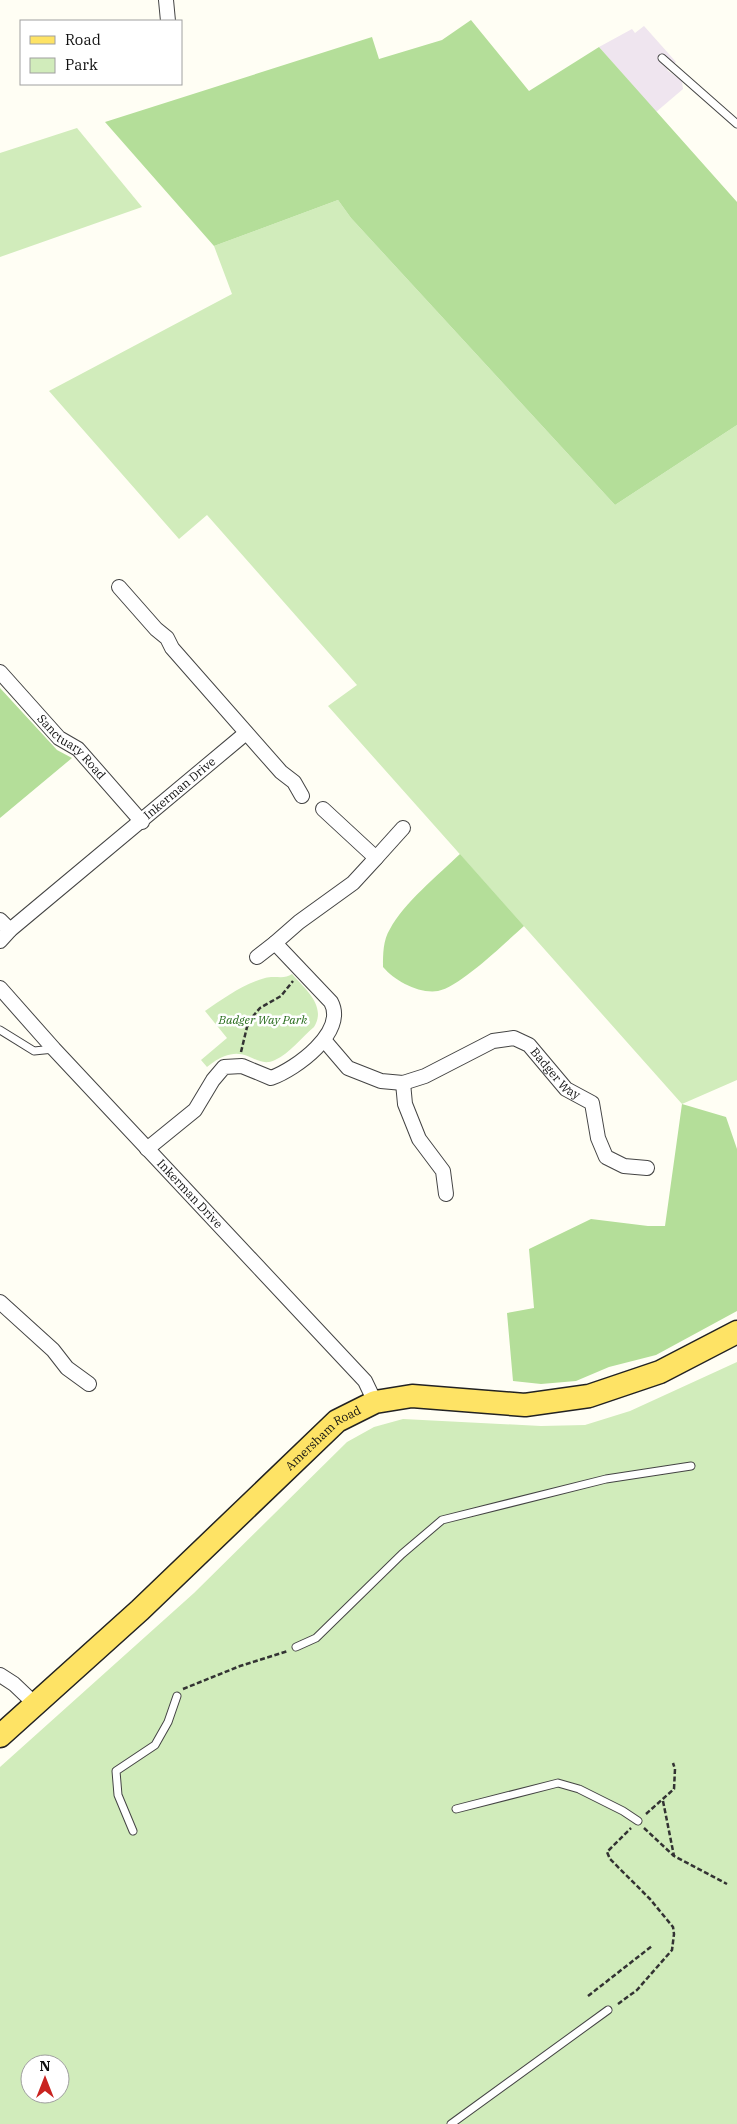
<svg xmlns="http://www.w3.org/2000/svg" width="737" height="2124" font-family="'IBM Plex Serif',serif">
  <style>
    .industrial { fill: #efe5ef }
    .green { fill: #d1ecbb; fill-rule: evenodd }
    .forest { fill: #b4de99 }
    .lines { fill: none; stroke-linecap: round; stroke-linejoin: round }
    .service-casing { stroke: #444; stroke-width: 9 }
    .minor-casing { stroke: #444; stroke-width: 16 }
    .primary-casing { stroke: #222; stroke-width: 25 }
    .path { stroke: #333; stroke-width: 2.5; stroke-dasharray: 5 2.5; stroke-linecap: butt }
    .service { stroke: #fff; stroke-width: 7 }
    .minor { stroke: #fff; stroke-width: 14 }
    .primary { stroke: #fee365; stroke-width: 22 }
    .labels { text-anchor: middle; stroke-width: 5; stroke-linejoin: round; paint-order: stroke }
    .street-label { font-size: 12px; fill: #111; stroke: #fff }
    .park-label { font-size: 12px; font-style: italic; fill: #286d1c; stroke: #fff }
  </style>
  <rect width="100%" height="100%" fill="#fffef4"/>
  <path class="industrial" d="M644,26L676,62L667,70L682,81L683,89L656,112L599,47L632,29L635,33Z"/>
  <g class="green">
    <path d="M77,128L142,207L0,257V153Z"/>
    <path d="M338,200L351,218L615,505L737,425V1080L682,1104L328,706L357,685L207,515L179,539L49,391L232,294L214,246Z"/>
    <path d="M292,974C305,989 327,1006 314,1027C302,1037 289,1054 275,1060C253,1071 246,1036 207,1067L201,1060L227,1038L205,1011C224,998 243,984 265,978C275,975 284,980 292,974Z"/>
    <path d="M737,1362V2124H0V1767L194,1593L347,1442L374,1427L403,1419L541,1426L585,1425L630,1411ZM30,2064H60V2094H30Z"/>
  </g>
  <g class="forest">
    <path d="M471,20L529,91L599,47L737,202V425L615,505L351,218L338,200L214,246L105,122L372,37L379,59L442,40Z"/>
    <path d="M0,688L57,750L72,758L0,818Z"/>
    <path d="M460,854L524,926C506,942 460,987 438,991C419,994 395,981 383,967C383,954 383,940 390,929C403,904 439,874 460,854Z"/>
    <path d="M682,1104L726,1117L737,1149V1311L656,1355L609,1367L576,1381L541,1384L513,1381L507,1313L534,1308L529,1249L591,1219L648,1226H665Z"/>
  </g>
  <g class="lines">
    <defs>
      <g id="service">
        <path d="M662,58L737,124"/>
        <path d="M0,1030L34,1051L54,1049"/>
        <path d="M296,1647L316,1638L402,1554L442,1520L606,1479L691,1466"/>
        <path d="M456,1809L558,1783L579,1789L623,1811L638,1821"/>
        <path d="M133,1831L118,1795L116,1771L155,1745L168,1722L177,1696"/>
        <path d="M451,2124L608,2010"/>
      </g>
      <g id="minor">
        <path d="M166,0L168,21"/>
        <path d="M119,587L156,629L167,638L172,648L281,772L294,782L302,796"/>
        <path id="s1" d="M0,672L59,738L78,749L142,822"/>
        <path d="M376,858L403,828"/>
        <path d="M0,920L10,930"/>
        <path id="s2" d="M0,941L10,930L246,733"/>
        <path d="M257,957L275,943"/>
        <path id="s3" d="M0,988L54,1049L365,1381L375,1402"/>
        <path id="s4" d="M324,1040L348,1068L381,1081L403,1083L425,1076L493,1041L514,1038L529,1045L566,1089L592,1103L598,1138L606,1157L624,1166L647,1168"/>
        <path d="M403,1083L405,1104L419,1139L443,1171L446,1194"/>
        <path d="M147,1149L195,1110L213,1080L224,1067L242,1066L271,1078C296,1069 347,1032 331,1002L275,943L299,922L353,883L376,858L323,809"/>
        <path d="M0,1302L53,1350L67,1368L89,1384"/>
        <path d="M0,1675L14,1684L36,1705"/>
      </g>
      <g id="primary">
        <path id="s5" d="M0,1736L140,1610L337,1421L375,1402L412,1396L525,1405L589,1396L660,1372L737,1332"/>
      </g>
    </defs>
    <use href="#service" class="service-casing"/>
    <use href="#minor" class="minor-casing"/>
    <use href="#primary" class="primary-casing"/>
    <g class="path">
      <path d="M241,1052L247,1027L254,1015L260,1008L281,996L293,981"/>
      <path d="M183,1689L240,1666L288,1651"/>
      <path d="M663,1801L674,1856"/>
      <path d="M646,1814L674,1789L675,1769L673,1763"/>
      <path d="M644,1828L674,1856L727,1884"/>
      <path d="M588,1996L652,1946"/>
      <path d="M618,2004L637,1990L672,1950L674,1934L673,1927L650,1899L610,1859L607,1852L631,1828"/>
    </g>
    <use href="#service" class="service"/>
    <use href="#minor" class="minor"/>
    <use href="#primary" class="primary"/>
  </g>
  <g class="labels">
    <g class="street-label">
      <text dy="4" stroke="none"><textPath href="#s1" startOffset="104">Sanctuary Road</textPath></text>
      <text dy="4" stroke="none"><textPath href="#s2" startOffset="236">Inkerman Drive</textPath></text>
      <text dy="4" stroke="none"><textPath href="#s4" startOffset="271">Badger Way</textPath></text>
      <text dy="4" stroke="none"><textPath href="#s3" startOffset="280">Inkerman Drive</textPath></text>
      <text dy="4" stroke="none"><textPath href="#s5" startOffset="440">Amersham Road</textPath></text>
    </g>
    <g class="park-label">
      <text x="263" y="1024">Badger Way Park</text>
    </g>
  </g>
  <rect x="20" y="20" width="162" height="65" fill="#ffffff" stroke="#a0a0a0"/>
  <rect x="30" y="36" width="25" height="8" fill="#fee365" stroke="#a0a0a0"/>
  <text x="65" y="45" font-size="15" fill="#111111">Road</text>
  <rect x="30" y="58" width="25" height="15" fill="#d1ecbb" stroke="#a0a0a0"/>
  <text x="65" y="70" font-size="15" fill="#111111">Park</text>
  <g transform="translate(45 2079)"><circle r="24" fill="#ffffff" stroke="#a0a0a0"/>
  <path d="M0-4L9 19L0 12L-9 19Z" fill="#c92320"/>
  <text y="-8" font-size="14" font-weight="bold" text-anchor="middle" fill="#111111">N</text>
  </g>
</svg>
